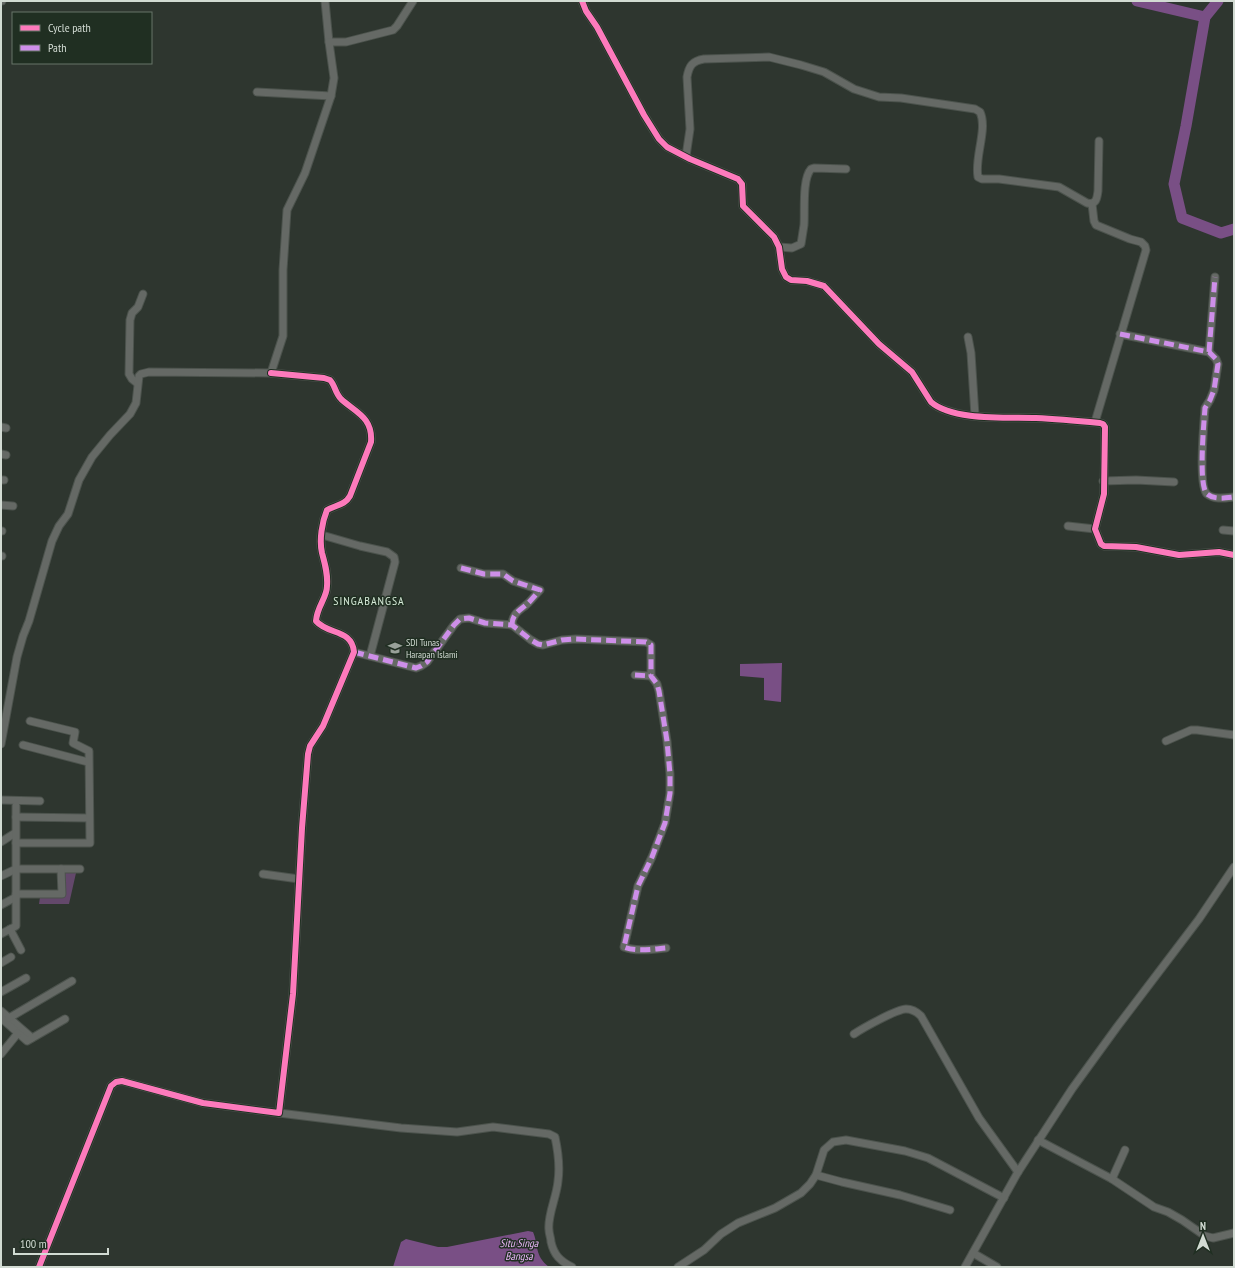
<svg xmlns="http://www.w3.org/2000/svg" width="1235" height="1268" font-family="'PT Sans Narrow',sans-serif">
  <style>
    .green { fill: #63486b }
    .water { fill: #794f85 }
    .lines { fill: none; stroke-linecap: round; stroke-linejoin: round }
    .river { stroke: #794f85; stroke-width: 11 }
    .minor-casing { stroke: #4c534d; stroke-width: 9 }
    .minor { stroke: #656965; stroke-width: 7 }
    .quiet { stroke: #ce8fe9; stroke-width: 5; stroke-dasharray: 10 5; stroke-linecap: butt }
    .cycleway-casing { stroke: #202f22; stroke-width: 8 }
    .cycleway { stroke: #fd7abc; stroke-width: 6 }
    .labels { text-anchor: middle; stroke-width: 3; stroke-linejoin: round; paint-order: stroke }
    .poi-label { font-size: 10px; fill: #d2dbd3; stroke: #202f22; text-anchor: start }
    .water-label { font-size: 11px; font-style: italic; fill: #edb7fb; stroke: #202f22 }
    .quarter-label { font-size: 12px; letter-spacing: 1px; fill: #d5e9d7; stroke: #202f22 }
  </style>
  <rect width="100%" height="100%" fill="#2e362f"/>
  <path class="green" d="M64,872L76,873L69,904H39L40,897H64Z"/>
  <g class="water">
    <path d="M782,663L781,702L764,700V678L740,676V664Z"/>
    <path d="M528,1231L533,1232C539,1246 534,1255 549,1267H393L401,1242L406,1239L438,1247H447Z"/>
  </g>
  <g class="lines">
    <g class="river">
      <path d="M1137,1L1205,17"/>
      <path d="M1218,1L1205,17L1186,126L1174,184L1182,218L1221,233L1234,229"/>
    </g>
    <defs>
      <g id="minor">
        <path d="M1,1H2"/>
        <path d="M325,1L329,42"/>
        <path d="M582,1L586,11L597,27L644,115L659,139L667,147L690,159L738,179L742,184L743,206L774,237L779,247L782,269L786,277L791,280L807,281L824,286L879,344L912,372L931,402C953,421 1007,417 1036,418C1057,419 1079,421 1100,423L1103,424L1105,427L1104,494L1095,529L1101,544L1104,546L1136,547L1179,555L1219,552L1234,555"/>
        <path d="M257,92L331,96"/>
        <path d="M686,156L690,129L687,77C689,66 692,61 704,59L769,57L801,65L824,72L854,89L879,97L901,98L975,109L980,112C988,129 974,158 978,177L982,179H999L1059,187L1087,203C1096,205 1097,199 1098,191L1099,141"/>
        <path d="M1092,204L1094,221L1096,225L1130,239L1141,242L1145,246L1146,250L1095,422"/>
        <path d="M779,247L792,248L801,244C802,238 803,231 804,225C805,211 802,179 811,169L814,168L846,169"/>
        <path d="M1120,334L1209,352L1216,359L1218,364L1214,390L1210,400L1205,408C1204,422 1198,486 1207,494C1214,500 1225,498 1234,497"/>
        <path d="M968,337L971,353L975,416"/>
        <path d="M1209,352L1215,277"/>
        <path d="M137,383L132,379L129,374L130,320L132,313L138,307L143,294"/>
        <path d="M1,427L6,428"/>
        <path d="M1,454L6,455"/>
        <path d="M1,480H4"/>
        <path d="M1103,481L1136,480L1174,482"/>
        <path d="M1,505L13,506"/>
        <path d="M1068,526L1095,529"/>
        <path d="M1223,530L1234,531"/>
        <path d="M1,531H2"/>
        <path d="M322,535L360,546L387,552L394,557L395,562L370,656"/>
        <path d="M1,556H2"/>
        <path d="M461,568L484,574H503L513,581L540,590C535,595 531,601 526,605C519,611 512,614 512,625"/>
        <path d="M354,652L416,668L421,666L427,662L454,625L460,619L469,618L485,623L512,625L531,640L538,644L543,645L562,640L576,639L646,642L651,645V676L657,684L659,691L667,741L670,774V793L665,823L652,857L638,886L624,947C636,952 653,949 666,948"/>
        <path d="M635,675L651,676"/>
        <path d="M1166,741L1191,730H1197L1234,735"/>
        <path d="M1,744L17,657L23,636L29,621L52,541L59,526L68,514L79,480L92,457L110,435L130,414L136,403L139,376L141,374L149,372L271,373L283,336V270L287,210L305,173L331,96L334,78L329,42H346L393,30L397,26L413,1"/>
        <path d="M23,745L88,762"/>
        <path d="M1,800L40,801"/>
        <path d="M16,817L89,818"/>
        <path d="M1,842L15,833"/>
        <path d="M16,843H90L89,751L73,743L75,732L30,721"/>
        <path d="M263,874L299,879"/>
        <path d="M1,876L16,869H80"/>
        <path d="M16,894H62L61,869"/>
        <path d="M1,905L16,897"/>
        <path d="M10,929L21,950"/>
        <path d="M1,934L16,926V806"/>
        <path d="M1,963L11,957"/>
        <path d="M1,992L26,978"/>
        <path d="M1,1011L32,1038"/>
        <path d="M1,1018L27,1041L65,1019"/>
        <path d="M9,1018L72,981"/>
        <path d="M854,1034C863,1028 897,1009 906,1009C911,1009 917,1012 921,1016L979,1118L1018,1172"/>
        <path d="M1,1054L18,1033"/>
        <path d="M279,1113L401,1128L457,1132L493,1127L549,1134L555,1137C558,1151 560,1167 558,1181C557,1196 547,1216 549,1230C549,1234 551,1238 551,1242C554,1255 560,1261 572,1267"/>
        <path d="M1038,1140L1112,1179L1154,1207L1168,1212L1182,1220L1205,1236L1213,1238L1234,1233"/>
        <path d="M816,1175L842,1182L900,1195L950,1210"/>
        <path d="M1112,1179L1125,1150"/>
        <path d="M973,1253L997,1267"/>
        <path d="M39,1267L111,1086L116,1082L122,1081L203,1103L279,1113L293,994L302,828L308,754L310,746L323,726L354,652C352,629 328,635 316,621C317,606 327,598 327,586C328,574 325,564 322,553C319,540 322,522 327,510C336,505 345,505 350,496L371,442C373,417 355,412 341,399C335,393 335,385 330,380L324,378L271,373"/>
        <path d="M678,1267L704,1250L721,1234L738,1223L775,1208L801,1193L810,1184L816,1175L824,1150L833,1142L846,1140L905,1151L928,1158L1004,1198"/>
        <path d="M965,1267L1018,1172L1072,1089L1117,1027L1199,919L1234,867"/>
      </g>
    </defs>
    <use href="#minor" class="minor-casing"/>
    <use href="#minor" class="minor"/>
    <g class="quiet">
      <path d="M1120,334L1209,352L1216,359L1218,364L1214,390L1210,400L1205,408C1204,422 1198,486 1207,494C1214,500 1225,498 1234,497"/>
      <path d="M1209,352L1215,277"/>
      <path d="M461,568L484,574H503L513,581L540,590C535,595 531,601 526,605C519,611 512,614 512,625"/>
      <path d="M354,652L416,668L421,666L427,662L454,625L460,619L469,618L485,623L512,625L531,640L538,644L543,645L562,640L576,639L646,642L651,645V676L657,684L659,691L667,741L670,774V793L665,823L652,857L638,886L624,947C636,952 653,949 666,948"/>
      <path d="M635,675L651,676"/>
    </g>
    <defs>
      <g id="cycleway">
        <path d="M582,1L586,11L597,27L644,115L659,139L667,147L690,159L738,179L742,184L743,206L774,237L779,247L782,269L786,277L791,280L807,281L824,286L879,344L912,372L931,402C953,421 1007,417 1036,418C1057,419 1079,421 1100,423L1103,424L1105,427L1104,494L1095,529L1101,544L1104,546L1136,547L1179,555L1219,552L1234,555"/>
        <path d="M39,1267L111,1086L116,1082L122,1081L203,1103L279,1113L293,994L302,828L308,754L310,746L323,726L354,652C352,629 328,635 316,621C317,606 327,598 327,586C328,574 325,564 322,553C319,540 322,522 327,510C336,505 345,505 350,496L371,442C373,417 355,412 341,399C335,393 335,385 330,380L324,378L271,373"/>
      </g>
    </defs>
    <use href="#cycleway" class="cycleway-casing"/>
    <use href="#cycleway" class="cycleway"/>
  </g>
  <defs>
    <symbol id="school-bare" viewBox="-9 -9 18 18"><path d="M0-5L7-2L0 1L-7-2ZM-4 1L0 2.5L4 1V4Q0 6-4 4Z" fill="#99a19a" stroke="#202f22" stroke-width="2.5" paint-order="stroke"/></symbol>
  </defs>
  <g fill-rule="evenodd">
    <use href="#school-bare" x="385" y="638" width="20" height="20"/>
  </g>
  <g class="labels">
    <g class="poi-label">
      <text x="406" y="646">SDI Tunas<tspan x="406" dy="12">Harapan Islami</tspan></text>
    </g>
    <g class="water-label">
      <text x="519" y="1247">Situ Singa<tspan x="519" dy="13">Bangsa</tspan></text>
    </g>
    <g class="quarter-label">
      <text x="369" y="605">SINGABANGSA</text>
    </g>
  </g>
  <rect width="1235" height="1268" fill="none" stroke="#d2dbd3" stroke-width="4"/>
  <rect x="12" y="12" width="140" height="52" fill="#202f22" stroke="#677469"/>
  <rect x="20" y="25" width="20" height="6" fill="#fd7abc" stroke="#677469"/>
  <text x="48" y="32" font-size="12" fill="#d2dbd3">Cycle path</text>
  <rect x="20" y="45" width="20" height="6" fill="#ce8fe9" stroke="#677469"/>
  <text x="48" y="52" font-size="12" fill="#d2dbd3">Path</text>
  <g transform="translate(1203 1236)" stroke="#202f22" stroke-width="3" paint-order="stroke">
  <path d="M0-3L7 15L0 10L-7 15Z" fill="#d2dbd3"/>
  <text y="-6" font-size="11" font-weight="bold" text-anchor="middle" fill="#d2dbd3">N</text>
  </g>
  <path d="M14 1248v6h94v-6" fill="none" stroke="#d2dbd3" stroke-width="2"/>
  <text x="20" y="1248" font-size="12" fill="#d2dbd3" stroke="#202f22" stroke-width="3" paint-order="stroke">100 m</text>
</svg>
